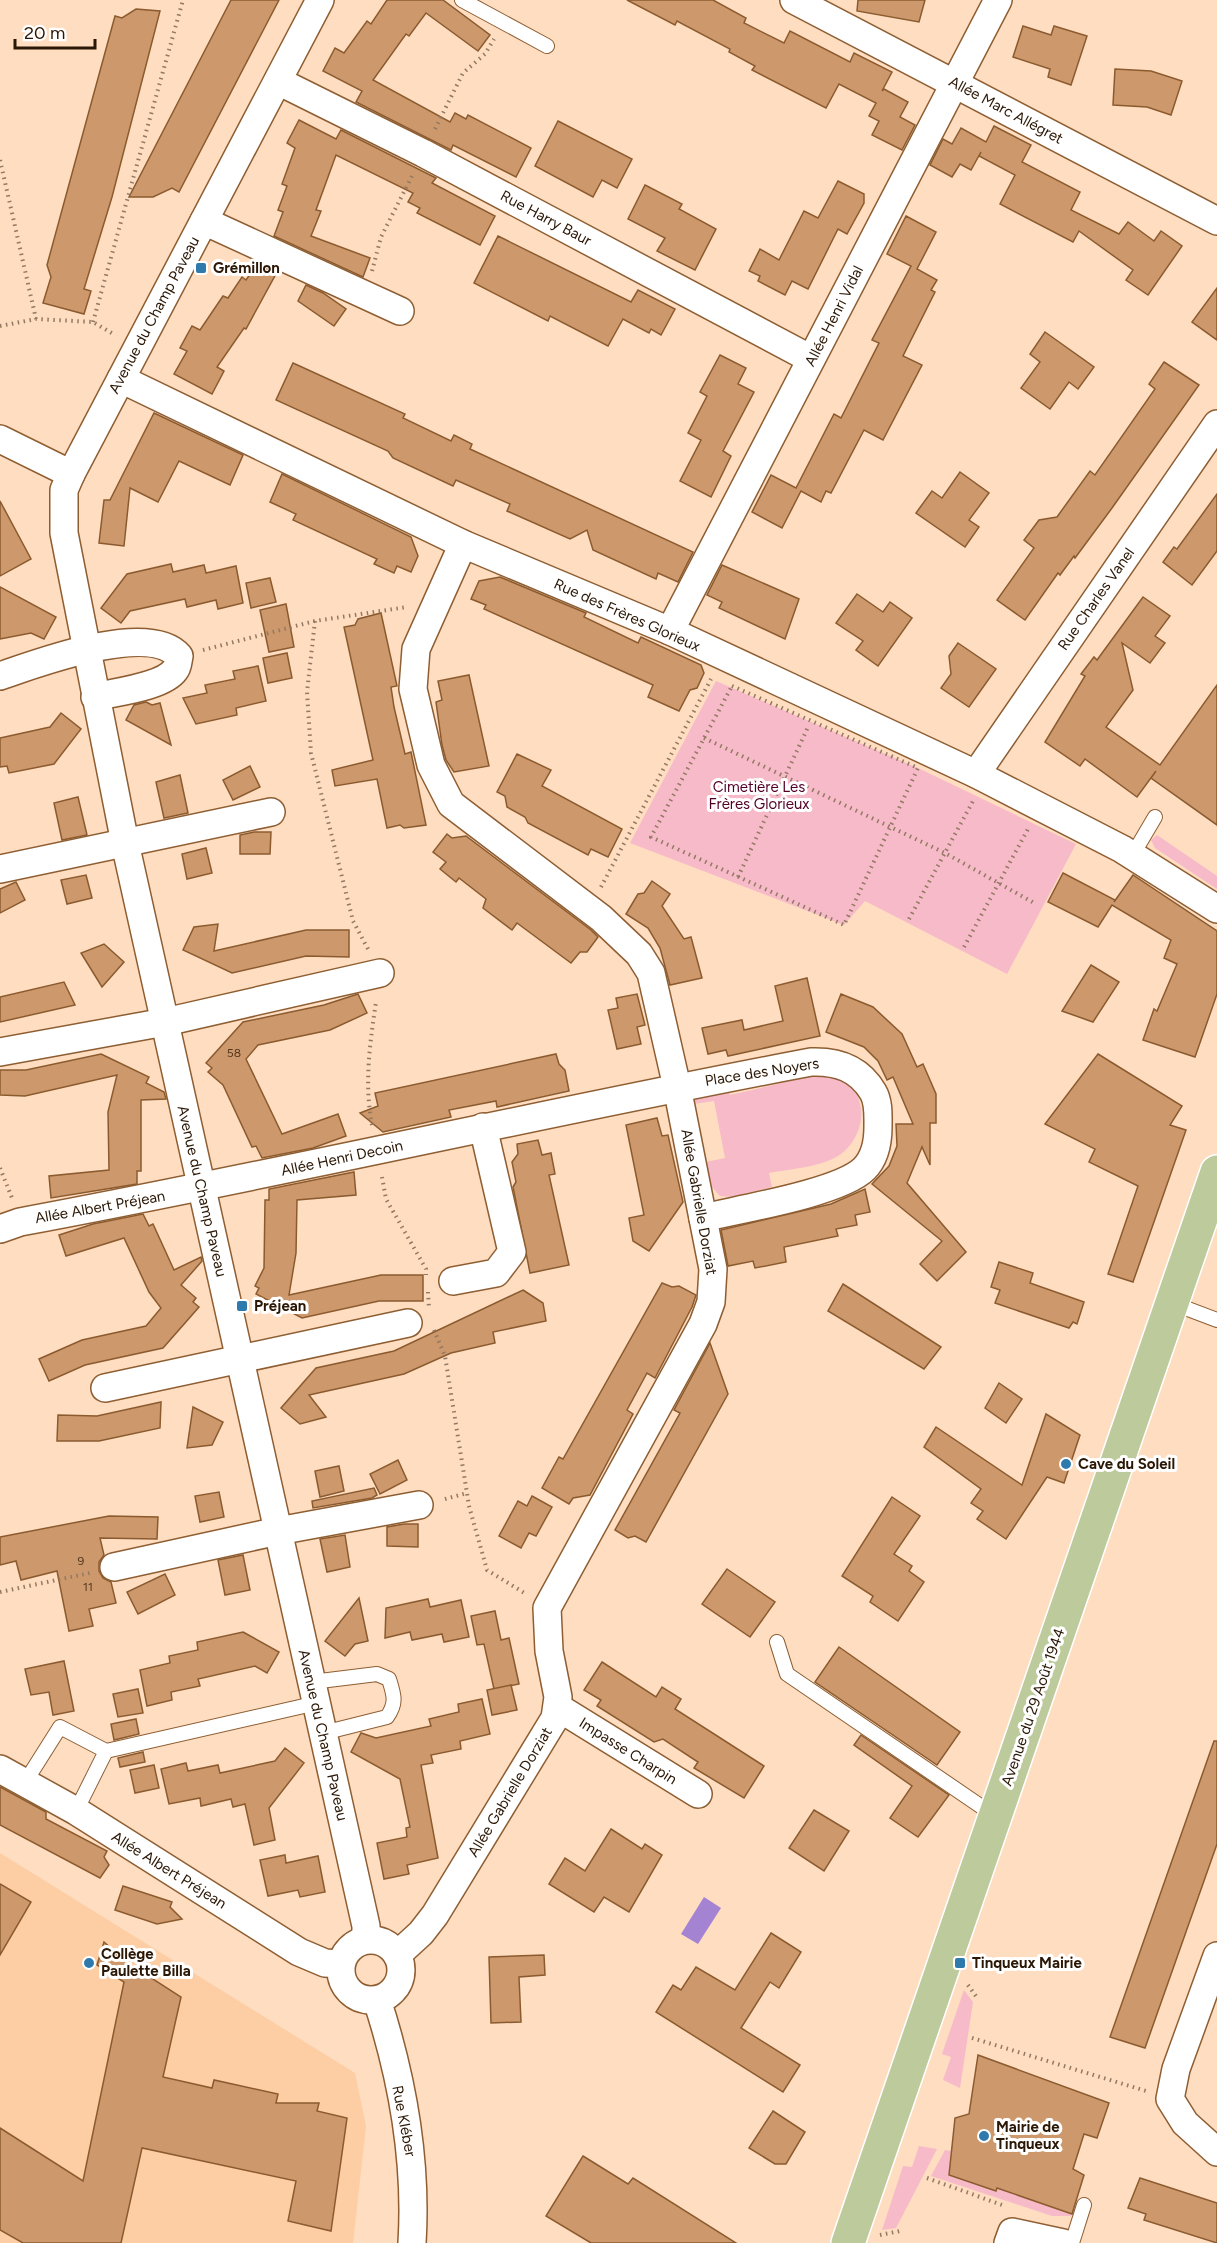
<svg xmlns="http://www.w3.org/2000/svg" width="1217" height="2243" font-family="Figtree,sans-serif">
  <style>
    .built { fill: #fdcda4 }
    .green { fill: #f7bac9 }
    .water { fill: #a383d2 }
    .building { fill: #cd996c; stroke: #8b5b2f; stroke-width: 1.5 }
    .lines { fill: none; stroke-linecap: round; stroke-linejoin: round }
    .service-casing { stroke: #8e5e32; stroke-width: 16 }
    .minor-casing { stroke: #8e5e32; stroke-width: 30 }
    .primary-casing { stroke: #fff; stroke-width: 36 }
    .path { stroke: #937962; stroke-width: 4; stroke-dasharray: 1.5 4.5; stroke-linecap: butt }
    .service { stroke: #fff; stroke-width: 14 }
    .minor { stroke: #fff; stroke-width: 27 }
    .primary { stroke: #bdca9b; stroke-width: 33 }
    .poi-dot { fill: #2f7aad; stroke: #fff; stroke-width: 2 }
    .labels { text-anchor: middle; stroke-width: 6; stroke-linejoin: round; paint-order: stroke }
    .number-label { font-size: 12px; fill: #54381f }
    .street-label { font-size: 15px; fill: #2b1705; stroke: #fff }
    .poi-label { font-size: 15px; font-weight: bold; fill: #2b1705; stroke: #fff; text-anchor: start }
    .park-label { font-size: 15px; fill: #530025; stroke: #fff }
  </style>
  <rect width="100%" height="100%" fill="#feddc1"/>
  <path class="built" d="M0,1853L355,2073L366,2126L353,2243H0Z"/>
  <g class="green">
    <path d="M716,681L918,768L1076,844L1007,974L865,901L844,925L630,843Z"/>
    <path d="M1157,835L1217,876V889L1155,848L1151,840Z"/>
    <path d="M821,1074C827,1076 834,1076 840,1079C872,1095 865,1139 838,1156C820,1167 790,1169 769,1173L772,1187L730,1197L720,1196L712,1187L706,1162L725,1158L714,1101L693,1104L692,1090L727,1082L730,1095Z"/>
    <path d="M964,1990L973,2002L960,2088L943,2080L951,2057L942,2054Z"/>
    <path d="M919,2146L937,2149L896,2228L882,2230L903,2166L912,2167Z"/>
    <path d="M945,2150L951,2151L949,2175L995,2191L997,2187L1072,2214L1075,2207V2213L1070,2216H1052L931,2176Z"/>
  </g>
  <path class="water" d="M704,1897L721,1908L698,1944L681,1934Z"/>
  <g class="building">
    <path d="M231,0H279L179,192L172,188L153,197H129Z"/>
    <path d="M387,0H443L490,35L478,51L426,13L409,36L406,34L373,80L450,122L455,113L466,119L468,115L531,148L516,177L453,145L451,150L356,102L362,91L323,71L335,48L344,53L367,21L371,24Z"/>
    <path d="M627,0H713L746,18L744,23L784,43L790,31L850,62L854,53L892,72L882,91L884,89L908,102L900,117L915,125L902,150L872,135L879,121L869,116L876,103L839,84L826,108L752,70L755,66L729,52L730,49L677,21L675,25Z"/>
    <path d="M858,0H925L919,22L857,11Z"/>
    <path d="M136,9L160,11L112,197L84,289L91,291L84,314L43,303L51,277L47,265L115,16L122,18Z"/>
    <path d="M1023,26L1051,35L1054,26L1087,36L1071,85L1048,77L1050,69L1013,57Z"/>
    <path d="M1115,69L1151,71L1182,81L1171,115L1147,107L1113,105Z"/>
    <path d="M299,120L336,139L341,130L436,178L432,183L495,216L480,245L417,213L420,208L408,202L413,193L336,155L316,210L321,211L311,236L370,258L363,277L274,236L283,212L278,210L287,186L282,184L295,148L287,143Z"/>
    <path d="M558,121L632,159L617,188L602,180L593,197L535,166Z"/>
    <path d="M994,126L1031,145L1022,162L1080,192L1071,210L1119,234L1128,222L1154,241L1161,231L1182,246L1148,295L1126,280L1133,270L1079,231L1073,242L1000,204L1015,175L979,156L981,152L971,170L960,164L952,177L930,165L943,139L952,144L961,128L986,142Z"/>
    <path d="M838,181L864,194V203L847,234L838,229L808,289L792,281L785,295L758,281L760,276L749,271L760,249L779,260L804,211L818,218Z"/>
    <path d="M645,185L682,204L679,209L716,229L695,270L657,251L665,238L628,219Z"/>
    <path d="M906,216L936,232L917,269L937,280L931,290L935,292L903,356L922,365L883,440L864,430L831,493L826,491L821,502L801,491L782,528L752,512L771,475L796,488L834,414L841,418L879,343L872,340L911,266L887,254Z"/>
    <path d="M498,236L631,302L638,290L675,309L661,335L651,329L649,333L623,319L608,346L550,316L548,321L474,283Z"/>
    <path d="M258,263L277,272L246,329L244,328L217,367L224,371L212,394L174,374L187,351L180,348L192,326L200,330L223,296L228,298L242,277L246,280Z"/>
    <path d="M306,285L323,293L346,309L334,326L298,301Z"/>
    <path d="M1217,288V340L1192,322Z"/>
    <path d="M1045,332L1094,367L1078,389L1069,382L1050,409L1021,388L1040,362L1030,354Z"/>
    <path d="M720,355L746,368L738,384L754,392L723,451L731,456L711,497L680,481L701,440L688,433L707,396L700,392Z"/>
    <path d="M1164,362L1199,385L1112,508L1075,558L1074,556L1060,575L1058,573L1025,620L997,600L1034,548L1024,540L1039,520L1057,517L1090,471L1095,475L1155,389L1149,384Z"/>
    <path d="M293,363L405,414L403,418L451,441L454,435L472,444L470,449L693,552L678,582L658,573L656,579L593,550L587,530L570,539L507,511L510,504L456,480L453,486L393,458L388,451L276,400Z"/>
    <path d="M154,413L243,455L230,485L179,461L158,502L130,488L124,546L99,543L104,500H110Z"/>
    <path d="M960,472L989,493L969,520L979,527L965,547L916,513L932,491L942,498Z"/>
    <path d="M282,474L411,537L418,556L411,572L397,566L394,573L374,564L377,559L293,520L296,514L270,502Z"/>
    <path d="M1217,494V551L1192,585L1163,562L1174,547L1177,549Z"/>
    <path d="M0,501L31,559L0,576Z"/>
    <path d="M171,564L173,572L204,565L206,573L236,566L243,603L218,609L216,600L187,607L185,599L130,611L121,623L101,608L127,574Z"/>
    <path d="M722,565L799,599L785,639L719,608L722,602L707,595Z"/>
    <path d="M500,577L586,613L584,617L638,643L641,637L701,665L704,673L697,688L690,690L679,711L648,697L653,685L484,609L486,605L471,599L479,581Z"/>
    <path d="M270,578L276,602L251,608L246,583Z"/>
    <path d="M0,587L56,617L44,639L31,633L0,639Z"/>
    <path d="M857,594L883,612L890,602L912,618L878,666L856,650L863,641L836,623Z"/>
    <path d="M1143,597L1170,616L1155,636L1165,643L1150,663L1122,643L1133,690L1106,727L1160,765L1217,685V825L1151,778L1156,771L1137,797L1085,759L1080,766L1045,742L1085,676L1081,674L1094,657L1097,660Z"/>
    <path d="M286,604L294,647L269,652L260,610Z"/>
    <path d="M381,613L397,686L391,687L394,707L405,754L411,752L426,825L404,828L400,825L387,828L377,779L335,786L332,770L373,760L344,627L355,625L358,619Z"/>
    <path d="M958,643L996,669L969,707L941,688L951,674L949,656Z"/>
    <path d="M287,653L292,678L268,683L263,658Z"/>
    <path d="M258,666L266,701L236,708L237,715L196,724L183,698L207,693L205,685L235,679L233,671Z"/>
    <path d="M469,675L489,766L454,772L446,760L442,745L436,702L442,700L438,681Z"/>
    <path d="M146,702L152,705L160,703L171,745L126,720L134,705Z"/>
    <path d="M61,713L81,729L54,764L9,773L7,766L0,767V738L50,727Z"/>
    <path d="M517,754L551,770L542,786L622,829L608,857L591,849L588,855L528,823L525,817L507,807L505,796L497,792Z"/>
    <path d="M250,766L260,787L233,800L223,780Z"/>
    <path d="M180,775L188,813L164,818L156,782Z"/>
    <path d="M78,797L87,835L62,840L54,803Z"/>
    <path d="M254,832H271L270,854H240V835Z"/>
    <path d="M447,834L452,838L466,836L591,930L598,937L587,952H580L571,963L517,923L512,930L483,908L486,899L459,878L456,882L440,869L446,862L433,852Z"/>
    <path d="M206,848L212,873L187,879L182,854Z"/>
    <path d="M1063,873L1115,900L1114,902L1133,875L1217,931V994L1195,1057L1143,1040L1154,1009L1157,1011L1177,964L1164,958L1171,940L1112,905L1098,927L1048,902Z"/>
    <path d="M86,875L92,898L67,904L61,880Z"/>
    <path d="M652,881L670,894L662,906L684,939L691,937L702,978L670,985L660,948L648,928L626,914L638,894L644,893Z"/>
    <path d="M16,882L25,900L0,913V889Z"/>
    <path d="M218,924L214,951L306,930H349V957L306,956L232,973L183,950L194,927Z"/>
    <path d="M104,944L124,962L102,987L81,953Z"/>
    <path d="M1091,965L1119,982L1093,1022L1062,1011Z"/>
    <path d="M807,978L820,1036L728,1056L726,1050L708,1054L702,1028L742,1020L744,1030L783,1021L775,986Z"/>
    <path d="M64,982L75,1005L0,1022V997Z"/>
    <path d="M358,994L367,1013L330,1030L258,1045L246,1059L282,1134L338,1114L346,1136L313,1148L262,1158L256,1146L252,1147L223,1085L208,1072L212,1068L206,1063L243,1022L324,1005Z"/>
    <path d="M637,994L645,1025L637,1027L641,1044L617,1049L608,1010L618,1008L616,998Z"/>
    <path d="M841,994L873,1007L902,1034L917,1067L923,1064L936,1094V1123H930V1165L922,1147L907,1183L966,1252L937,1281L920,1264L942,1241L872,1184L889,1166L897,1146L896,1124H913L893,1077L887,1080L878,1061L864,1047L826,1032Z"/>
    <path d="M101,1054L149,1077L146,1083L164,1092L166,1099L141,1100V1171H137V1184L51,1198L49,1176L109,1170L108,1112L117,1075L25,1096L0,1095V1070H26Z"/>
    <path d="M556,1054L559,1064L565,1070L569,1091L497,1107L496,1101L449,1110L451,1117L383,1132L360,1113L378,1106L375,1093Z"/>
    <path d="M1098,1054L1182,1106L1170,1125L1186,1130L1133,1282L1108,1274L1138,1186L1089,1162L1095,1149L1045,1124Z"/>
    <path d="M657,1118L662,1136L668,1135L683,1202L649,1251L633,1241L629,1218L644,1215L626,1125Z"/>
    <path d="M538,1140L542,1155L551,1153L555,1174L549,1175L569,1265L530,1273L513,1187L516,1182L512,1162L518,1154L517,1144Z"/>
    <path d="M354,1172L356,1195L297,1200L296,1253L289,1295L381,1275H423V1301H379L302,1318L256,1294L259,1288L255,1286L264,1268L265,1200H269V1189Z"/>
    <path d="M865,1189L870,1212L855,1215L857,1225L836,1229L838,1236L784,1247L786,1262L755,1268L753,1261L728,1266L721,1230L831,1204Z"/>
    <path d="M143,1214L149,1226L153,1224L174,1270L201,1257L202,1261L181,1285L196,1298L193,1302L199,1307L163,1348L85,1365L49,1381L39,1359L82,1340L146,1326L161,1308L149,1292L124,1238L66,1256L59,1235L93,1224Z"/>
    <path d="M999,1262L1033,1273L1030,1283L1084,1302L1077,1324L1073,1322L1069,1328L995,1303L1000,1290L991,1287Z"/>
    <path d="M662,1283L672,1287L679,1286L696,1295L692,1307L655,1378L647,1373L627,1410L633,1414L590,1495L573,1498L569,1504L542,1488L559,1457L563,1459Z"/>
    <path d="M843,1284L941,1347L924,1369L828,1311Z"/>
    <path d="M523,1290L543,1303L546,1321L493,1332L495,1343L451,1353L404,1374L309,1395L326,1417L300,1424L281,1408L316,1368L394,1351Z"/>
    <path d="M710,1343L728,1394L646,1542L635,1536L628,1538L615,1530L680,1413L674,1410Z"/>
    <path d="M999,1383L1022,1399L1006,1423L985,1408Z"/>
    <path d="M161,1402L160,1428L99,1441H57L58,1415L97,1416Z"/>
    <path d="M193,1407L223,1422L212,1445L187,1448Z"/>
    <path d="M1046,1414L1080,1435L1064,1483L1047,1477L1006,1539L977,1519L983,1511L971,1503L981,1489L924,1447L936,1427L1022,1485Z"/>
    <path d="M398,1460L407,1480L380,1494L370,1474Z"/>
    <path d="M339,1466L344,1491L320,1497L315,1471Z"/>
    <path d="M374,1488L377,1495L372,1498L313,1508L312,1501Z"/>
    <path d="M219,1492L224,1517L200,1522L195,1496Z"/>
    <path d="M532,1496L552,1507L536,1536L529,1533L521,1548L499,1536L518,1501L527,1506Z"/>
    <path d="M892,1497L920,1516L894,1554L912,1566L909,1571L924,1582L898,1621L870,1602L873,1596L842,1576Z"/>
    <path d="M109,1516L158,1517L157,1539L100,1538L104,1555L99,1562V1571L103,1578L111,1582L116,1603L89,1609L93,1626L69,1631L57,1571L21,1580L16,1561L0,1565V1537Z"/>
    <path d="M404,1524H418V1547L387,1546V1527Z"/>
    <path d="M345,1535L350,1567L327,1572L320,1539Z"/>
    <path d="M243,1555L250,1590L225,1595L218,1560Z"/>
    <path d="M727,1569L775,1602L750,1637L702,1604Z"/>
    <path d="M165,1574L175,1595L138,1614L127,1592Z"/>
    <path d="M359,1598L368,1641L355,1644L345,1656L325,1641Z"/>
    <path d="M428,1599L430,1607L461,1600L469,1637L444,1642L442,1634L412,1640L410,1632L385,1638L386,1608Z"/>
    <path d="M495,1611L501,1640L509,1638L519,1684L494,1689L484,1644L477,1645L471,1616Z"/>
    <path d="M243,1632L279,1652L267,1673L255,1666L198,1679L200,1686L171,1692L172,1700L147,1706L140,1670L170,1663L169,1656L198,1650L197,1642Z"/>
    <path d="M839,1647L960,1732L937,1765L815,1682Z"/>
    <path d="M64,1661L74,1711L53,1715L49,1692L31,1695L25,1669Z"/>
    <path d="M602,1662L656,1697L662,1687L681,1699L675,1709L764,1766L744,1798L694,1768L698,1762L663,1739L654,1742L597,1706L601,1700L584,1690Z"/>
    <path d="M511,1685L517,1710L492,1715L487,1690Z"/>
    <path d="M138,1689L143,1713L118,1717L113,1694Z"/>
    <path d="M482,1699L490,1734L460,1741L461,1749L431,1755L433,1763L421,1765L438,1858L407,1865L409,1874L384,1879L377,1843L407,1837L406,1828L410,1827L400,1779L351,1752L361,1733L376,1738L431,1726L429,1719L459,1712L458,1704Z"/>
    <path d="M136,1719L139,1734L114,1740L111,1724Z"/>
    <path d="M861,1735L949,1795L918,1837L890,1818L912,1786L854,1745Z"/>
    <path d="M1214,1741H1217V1844L1145,2048L1110,2037Z"/>
    <path d="M285,1748L304,1763L269,1808L275,1840L254,1845L245,1804L233,1807L231,1799L201,1806L200,1798L169,1804L161,1769L186,1763L188,1771L218,1765L220,1773L275,1761Z"/>
    <path d="M143,1752L145,1762L120,1767L118,1758Z"/>
    <path d="M154,1765L159,1788L135,1793L130,1770Z"/>
    <path d="M0,1787L46,1812V1819L107,1851L104,1857L109,1865L100,1878L0,1825Z"/>
    <path d="M814,1810L849,1831L824,1871L789,1848Z"/>
    <path d="M611,1829L642,1849L645,1844L662,1855L629,1912L604,1897L594,1912L549,1884L565,1858L585,1871Z"/>
    <path d="M285,1855L286,1863L318,1856L325,1892L300,1897L298,1890L268,1896L260,1860Z"/>
    <path d="M0,1884L31,1902L0,1955Z"/>
    <path d="M123,1886L172,1902L170,1907L182,1919L157,1924L115,1910Z"/>
    <path d="M771,1933L801,1952L779,1988L770,1982L741,2028L800,2065L783,2092L656,2012L673,1985L681,1990L696,1967L735,1990Z"/>
    <path d="M104,1942L128,1963L181,1997L163,2077L212,2088L214,2080L278,2094L276,2103H319L317,2111L347,2118L331,2231L288,2221L296,2181L142,2148L121,2243H23L0,2230V2128L83,2181L124,1982L97,1965Z"/>
    <path d="M544,1955L545,1975L519,1977L521,2022L491,2023L489,1957Z"/>
    <path d="M978,2055L1109,2103L1097,2138L1084,2134L1073,2169L1084,2175L1072,2214L997,2188L996,2191L949,2175L955,2118L969,2114Z"/>
    <path d="M773,2111L805,2132L786,2164H775L749,2148Z"/>
    <path d="M583,2156L628,2184L633,2178L736,2243H591L546,2216Z"/>
    <path d="M1140,2178L1217,2203V2243L1144,2220L1146,2214L1128,2208Z"/>
  </g>
  <g class="lines">
    <defs>
      <g id="service">
        <path d="M462,0L547,46"/>
        <path d="M1132,856L1155,817"/>
        <path d="M1172,1303L1217,1320"/>
        <path d="M777,1642L787,1674L995,1816"/>
        <path d="M312,1682L377,1674L389,1679C394,1695 397,1703 387,1717L323,1733"/>
        <path d="M106,1751L317,1703"/>
        <path d="M24,1784L60,1727L106,1751L76,1811"/>
        <path d="M1072,2243L1084,2205"/>
      </g>
      <g id="minor">
        <path d="M320,0L71,474L64,490V533L125,843L366,1926V1939"/>
        <path d="M794,0L1217,221"/>
        <path d="M278,81L423,153L811,359"/>
        <path d="M204,221L400,311"/>
        <path d="M121,379L463,544L670,631L976,774L1122,849L1217,909"/>
        <path d="M0,439L71,474"/>
        <path d="M670,631L998,0"/>
        <path d="M0,676C38,663 149,621 179,656C178,660 178,667 175,670C163,687 115,692 95,697"/>
        <path d="M976,774L1217,424"/>
        <path d="M0,869L271,812"/>
        <path d="M0,1052L165,1022L380,973"/>
        <path d="M0,1229L20,1222C284,1173 546,1112 811,1062C837,1061 859,1068 873,1092C879,1102 878,1116 878,1127C878,1142 875,1158 864,1169C839,1193 740,1209 703,1218"/>
        <path d="M453,1281L496,1273L512,1252L483,1127"/>
        <path d="M105,1388L408,1323"/>
        <path d="M114,1567L278,1531L419,1505"/>
        <path d="M559,1708L698,1794"/>
        <path d="M0,1769L76,1811L299,1952L325,1963L340,1964"/>
        <circle cx="371" cy="1970" r="30"/>
        <path d="M397,1955L421,1933L435,1915L555,1718L558,1697L549,1651L547,1608L703,1324L711,1302L713,1269L677,1087L651,973L639,954L601,918L451,804L431,765L413,689L416,649L463,544"/>
        <path d="M1217,1956L1176,2069L1170,2099L1185,2123L1217,2152"/>
        <path d="M377,2000C402,2077 417,2162 412,2243"/>
        <path d="M1008,2243L1012,2232L1063,2243"/>
      </g>
      <path id="primary" d="M848,2243L1217,1172"/>
    </defs>
    <use href="#service" class="service-casing"/>
    <use href="#minor" class="minor-casing"/>
    <use href="#primary" class="primary-casing"/>
    <g class="path">
      <path d="M435,129L463,73L485,54L494,39"/>
      <path d="M0,160L36,319"/>
      <path d="M372,271L381,237L412,176"/>
      <path d="M93,322L183,0"/>
      <path d="M0,326L36,319L93,322L115,335"/>
      <path d="M315,621L307,692L311,753L353,921L368,949"/>
      <path d="M203,650L315,621L407,607"/>
      <path d="M732,686L918,768L844,925L651,837Z"/>
      <path d="M704,738L945,853L1036,904"/>
      <path d="M738,877L809,725"/>
      <path d="M601,887L711,679"/>
      <path d="M909,919L973,801"/>
      <path d="M964,947L1028,829"/>
      <path d="M372,1125C364,1084 370,1042 376,1002"/>
      <path d="M0,1168L12,1198"/>
      <path d="M382,1177L386,1199L426,1269V1275"/>
      <path d="M428,1292L429,1308"/>
      <path d="M434,1330L445,1356L469,1506L487,1570L526,1594"/>
      <path d="M445,1499L467,1493"/>
      <path d="M0,1592L90,1573"/>
      <path d="M968,1985L978,1999"/>
      <path d="M972,2038L1146,2091"/>
      <path d="M927,2178L1005,2206"/>
      <path d="M880,2235L900,2231"/>
    </g>
    <use href="#service" class="service"/>
    <use href="#minor" class="minor"/>
    <use href="#primary" class="primary"/>
  </g>
  <g class="poi-dot">
    <rect x="195" y="262" width="12" height="12" rx="3"/>
    <rect x="236" y="1300" width="12" height="12" rx="3"/>
    <circle cx="1066" cy="1464" r="6"/>
    <circle cx="89" cy="1963" r="6"/>
    <rect x="954" y="1957" width="12" height="12" rx="3"/>
    <circle cx="984" cy="2136" r="6"/>
  </g>
  <g class="labels">
    <g class="number-label">
      <text x="234" y="1057">58</text>
      <text x="81" y="1565">9</text>
      <text x="88" y="1591">11</text>
    </g>
    <g class="street-label">
      <text transform="translate(1006 110) rotate(28)" y="5">Allée Marc Allégret</text>
      <text transform="translate(546 218) rotate(28)" y="5">Rue Harry Baur</text>
      <text transform="translate(154 315) rotate(-62)" y="5">Avenue du Champ Paveau</text>
      <text transform="translate(834 316) rotate(-63)" y="5">Allée Henri Vidal</text>
      <text transform="translate(1096 599) rotate(-55)" y="5">Rue Charles Vanel</text>
      <text transform="translate(627 615) rotate(24)" y="5">Rue des Frères Glorieux</text>
      <text transform="translate(762 1072) rotate(-9)" y="5">Place des Noyers</text>
      <text transform="translate(342 1158) rotate(-12)" y="5">Allée Henri Decoin</text>
      <text transform="translate(202 1191) rotate(77)" y="5">Avenue du Champ Paveau</text>
      <text transform="translate(699 1202) rotate(80)" y="5">Allée Gabrielle Dorziat</text>
      <text transform="translate(100 1207) rotate(-10)" y="5">Allée Albert Préjean</text>
      <text transform="translate(1033 1707) rotate(-71)" y="5">Avenue du 29 Août 1944</text>
      <text transform="translate(323 1735) rotate(77)" y="5">Avenue du Champ Paveau</text>
      <text transform="translate(628 1751) rotate(32)" y="5">Impasse Charpin</text>
      <text transform="translate(510 1792) rotate(-59)" y="5">Allée Gabrielle Dorziat</text>
      <text transform="translate(169 1870) rotate(32)" y="5">Allée Albert Préjean</text>
      <text transform="translate(404 2121) rotate(79)" y="5">Rue Kléber</text>
    </g>
    <g class="poi-label">
      <text x="213" y="273">Grémillon</text>
      <text x="254" y="1311">Préjean</text>
      <text x="1078" y="1469">Cave du Soleil</text>
      <text x="101" y="1959">Collège<tspan x="101" dy="17">Paulette Billa</tspan></text>
      <text x="972" y="1968">Tinqueux Mairie</text>
      <text x="996" y="2132">Mairie de<tspan x="996" dy="17">Tinqueux</tspan></text>
    </g>
    <g class="park-label">
      <text x="759" y="792">Cimetière Les<tspan x="759" dy="17">Frères Glorieux</tspan></text>
    </g>
  </g>
  <path d="M15 39v9h80v-9" fill="none" stroke="#2b1705" stroke-width="3"/>
  <text x="24" y="39" font-size="18" fill="#2b1705" stroke="#ffffff" stroke-width="4.5" paint-order="stroke">20 m</text>
</svg>
